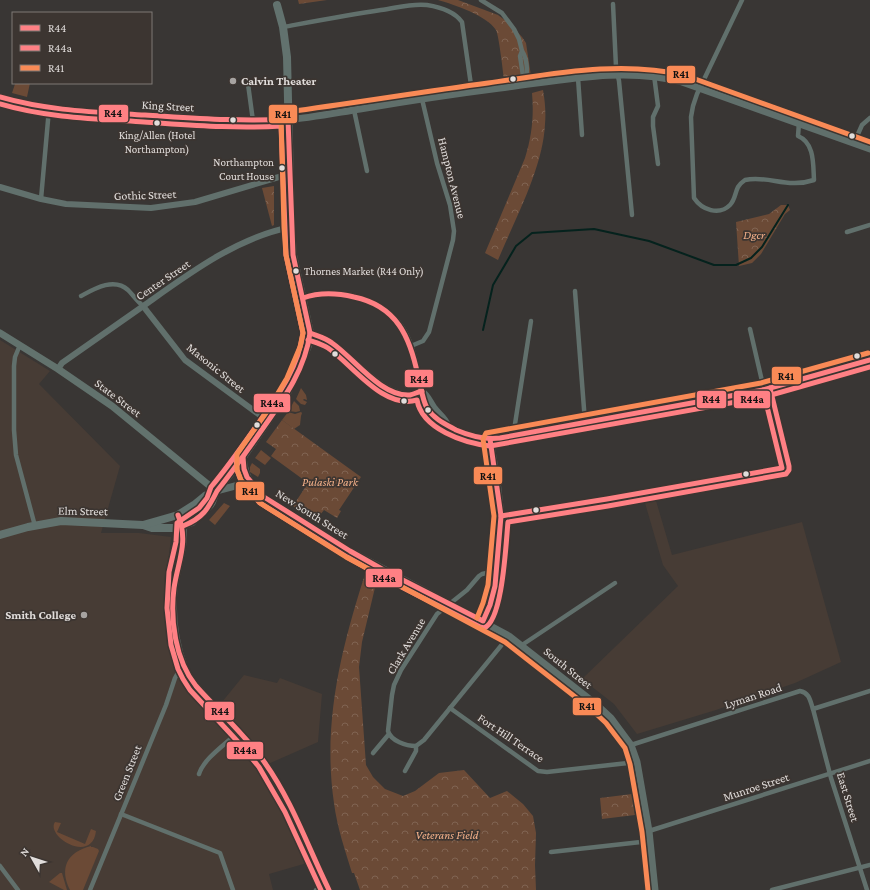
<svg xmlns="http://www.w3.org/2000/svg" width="870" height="890" font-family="'Crimson Pro',serif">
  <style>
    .built { fill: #473c35 }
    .grass { fill: #6b4a36 }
    .forest { fill: url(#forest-crowns) }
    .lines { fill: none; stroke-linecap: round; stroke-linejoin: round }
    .stream { stroke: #05221d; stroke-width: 2 }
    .minor { stroke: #61706c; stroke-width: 4.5 }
    .tertiary { stroke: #61706c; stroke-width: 6 }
    .secondary { stroke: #62726d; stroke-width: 7 }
    .primary { stroke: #606f6b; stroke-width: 7 }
    .trunk { stroke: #62726e; stroke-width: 8 }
    .bus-1-casing { stroke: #3c3531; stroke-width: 8 }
    .bus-2-casing { stroke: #3c3531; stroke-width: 8 }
    .bus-3-casing { stroke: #3c3531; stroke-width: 8 }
    .bus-1 { stroke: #ff8084; stroke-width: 5 }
    .bus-2 { stroke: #ff8084; stroke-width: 5 }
    .bus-3 { stroke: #f98a56; stroke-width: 5 }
    .bus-dot { fill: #e1dddb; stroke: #3c3531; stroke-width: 1.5 }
    .poi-dot { fill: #a6a3a1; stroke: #3c3531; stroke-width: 1.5 }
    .labels { text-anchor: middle; stroke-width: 3.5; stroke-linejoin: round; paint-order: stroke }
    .bus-label { font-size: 11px; fill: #e1dddb; stroke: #3c3531 }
    .poi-label { font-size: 12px; font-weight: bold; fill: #e1dddb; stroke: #3c3531; text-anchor: start }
    .street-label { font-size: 12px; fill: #e1dddb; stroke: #3c3531 }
    .park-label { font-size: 12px; font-style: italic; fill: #f5b18a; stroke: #3c3531 }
    .line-badge { stroke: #3c3531; stroke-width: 1.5 }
    .pale-badge-label { font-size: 11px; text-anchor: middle; font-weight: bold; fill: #111 }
  </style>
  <defs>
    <pattern id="forest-crowns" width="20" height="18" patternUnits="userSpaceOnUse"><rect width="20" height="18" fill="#6b4a36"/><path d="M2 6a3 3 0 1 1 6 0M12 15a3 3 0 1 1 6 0" fill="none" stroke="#806452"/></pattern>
  </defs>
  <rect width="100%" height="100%" fill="#393634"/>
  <g class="built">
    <path d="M0,340L50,371L39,384L120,466L101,533H139L171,537L165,592L169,638L176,673L187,688L213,713L244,675L277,683L280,678L322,694L318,742L259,768L278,801L307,863L269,874L273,890H0Z"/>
    <path d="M654,494L672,555L802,522L841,662L795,683L716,710L637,734L614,704L582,679L678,586L663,565L643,496Z"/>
  </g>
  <g class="grass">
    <path d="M20,83H30L27,97L12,93L15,84H19Z"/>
    <path d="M301,388L306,395L307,400L304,399L303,400L307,402L305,405L301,404L296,399Z"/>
    <path d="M294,401L299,406L300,411L296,412L289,411Z"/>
    <path d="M288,412L295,414L301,412L302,413L301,416L300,425L294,429L282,420Z"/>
    <path d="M261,450L271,458L265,465L255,458Z"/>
    <path d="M252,463L260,469V473L258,477L250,472V467Z"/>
    <path d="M224,503L230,506L215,525L209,520Z"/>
    <path d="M55,822L61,823L57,832L85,844L91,829L96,831C92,865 45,836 55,822Z"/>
    <path d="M91,846V847H93L98,849L99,851L83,890H70C59,868 67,852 91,846Z"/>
    <path d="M60,873H62L67,890H64L49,882Z"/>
  </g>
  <g class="forest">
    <path d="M298,0H327L299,4Z"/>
    <path d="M438,0H458L498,15L510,24L522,37L526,43L531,76L504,80C503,71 499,36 496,30C486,15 455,5 438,0Z"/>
    <path d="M543,90C545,101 546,113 545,124C543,168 515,219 498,260L485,253L525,158C532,136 534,116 532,93Z"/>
    <path d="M274,186V225L272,226L262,188Z"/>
    <path d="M781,205H788L790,210L785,214L761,254L752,263L739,266L736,222L769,214Z"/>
    <path d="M282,420L361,477L339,510L341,511L337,518L324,510L316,520L293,506L308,483L271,456L276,449L266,442Z"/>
    <path d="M367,568L378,575L362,642L359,667L366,765L373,777L385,789L403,796L415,791L439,773L464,770L490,798L507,791L523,804L533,816L536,833L535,865L536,890H360L354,873H352C345,850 337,827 334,803C322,722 342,645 367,568Z"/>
    <path d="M632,794L635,815L602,819L600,798Z"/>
  </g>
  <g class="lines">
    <path class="stream" d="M483,330L493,285L516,246L532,233L594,229L649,241L714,265H736L751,258L762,247L788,205"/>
    <g class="minor">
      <path d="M481,0L502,13L514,29L519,39L522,51L520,56L523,76L525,78L526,85"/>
      <path d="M742,0L697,94L693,106L691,117L694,198C702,210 719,216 730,205C735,200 735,193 738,187C740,184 742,182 745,180C769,175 787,189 814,180C813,165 815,143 798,136L799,123"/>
      <path d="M613,4L616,67L619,81L632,215"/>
      <path d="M283,27C316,21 348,15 381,10C396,8 412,3 427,5C440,7 454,11 462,22L472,92"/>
      <path d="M522,51C526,57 529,71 525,78"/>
      <path d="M654,75L658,106L653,117V126L658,164"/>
      <path d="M578,78L582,135"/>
      <path d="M248,84L253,121"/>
      <path d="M354,110L367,171"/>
      <path d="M854,143L862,125L870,118"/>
      <path d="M41,199L49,109"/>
      <path d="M847,232L870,225"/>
      <path d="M575,291L585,422"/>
      <path d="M81,296C94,289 114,277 128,290C133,295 137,301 143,306"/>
      <path d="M20,345L15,357L14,366V430L16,455L35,526"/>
      <path d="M411,346L423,341L429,332L453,240L454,231L450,205L437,163L422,99"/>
      <path d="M516,435L515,424L531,321"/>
      <path d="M501,516L607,499L782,468L750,329"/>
      <path d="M522,645L615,583"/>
      <path d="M450,708L538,771L547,772L637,762"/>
      <path d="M813,709L831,778L867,890"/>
      <path d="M631,745L800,691C810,693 810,701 813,709L870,691"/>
      <path d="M416,746C406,746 391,741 388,731L392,695L394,685L401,670L437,614L467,590L479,576L482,574L496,571"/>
      <path d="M373,753L389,734"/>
      <path d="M405,771L416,751V746L424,740L509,636"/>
      <path d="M199,774C204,758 226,744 238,732"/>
      <path d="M121,814L220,853L233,890"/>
      <path d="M649,831L870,761"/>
      <path d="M551,852L650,841"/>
      <path d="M0,866L18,890"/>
      <path d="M90,890L166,705L175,678L183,664"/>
      <path d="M316,890L327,886"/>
      <path d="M772,890L870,865"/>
    </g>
    <g class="tertiary">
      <path d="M0,187L41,199L66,204L151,208L195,202L289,174"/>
      <path d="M303,298C309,296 315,294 321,294C355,292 390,303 406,335C415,352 417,373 422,391C422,420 465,438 490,439"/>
      <path d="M143,306L185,360L268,421"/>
      <path d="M310,333C318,336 328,339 335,345C357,361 392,408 422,391"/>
      <path d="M58,369L62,363C91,343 120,322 149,302C191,272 239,237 291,227"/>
      <path d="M422,391C428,395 430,401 434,407C439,414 445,417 448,425"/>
    </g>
    <g class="secondary">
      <path d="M0,333L58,369L112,406L216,491"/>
      <path d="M178,515C180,520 182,524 183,529C186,542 176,573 174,589C172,614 175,642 184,666C189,681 201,691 211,702C229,722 249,741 265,763C292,802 308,848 329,890"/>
      <path d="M483,621L490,605L495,586L501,516L497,481L490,439L763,390L870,360"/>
    </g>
    <g class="primary">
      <path d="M0,97C46,113 95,113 143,115C191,117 238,123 285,120C310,118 335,113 360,109C407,101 453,94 500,88C559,81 624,66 682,82L870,149"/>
      <path d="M243,457C245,475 248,480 260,492"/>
      <path d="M216,491L235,486L254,491L350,551L509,636L597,705L611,718L631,745L637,762L649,831L655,890"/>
    </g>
    <g class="trunk">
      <path d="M143,525L152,528H177L192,522L210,505L212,502L216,491L236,467L287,393L304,356L310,340V333L293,255L291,227L287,57L283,27L277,5"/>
      <path d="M0,535L28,527L61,521L143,525L178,515L194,505L205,496L216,491"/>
    </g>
    <defs>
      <g id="bus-1">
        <path d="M0,97C48,111 96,112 145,115C193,118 240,122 288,119"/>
        <path d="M303,298C320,292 337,293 354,297C397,306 410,337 418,376C421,386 422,399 427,408C434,419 445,424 456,430C470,436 484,440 500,438L763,390L870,360"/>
        <path d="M310,333C318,336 326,338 332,343C354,358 381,397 410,395C414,394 418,392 422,391"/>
        <path d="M243,457L244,469L247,477L264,497L350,551L389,573L483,621L490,605L495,586L501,516L490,439"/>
        <path d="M178,515C189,542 178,561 174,588C170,619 175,660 196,686C218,711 245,734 265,763C292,801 308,847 329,890"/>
        <path d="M501,516L607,499L782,468L763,390"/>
        <path d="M183,526C203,518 208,509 217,491C232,472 247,451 261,431C282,401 305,371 310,333L293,255L288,119"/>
      </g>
      <g id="bus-2">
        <path d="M0,104C47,118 96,119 144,122C190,125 235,129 281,126L286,255L303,333C298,370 275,399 255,428C241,448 227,468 211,487L207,498L199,508L177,523L176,542L169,572L167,608L171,645L178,669L183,679L190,690L240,744L259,767L285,812L321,890"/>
        <path d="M308,340C314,342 322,344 328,348C352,364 383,410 417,400C422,429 464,443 490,446L764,397L870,367"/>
        <path d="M236,458L237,470L241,481L260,503L347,557L386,579L480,627L484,628C503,621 506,541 508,522L608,506L786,474L789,470V466L770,388"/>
      </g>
      <g id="bus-3">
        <path d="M477,618L483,603L488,585L494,516L483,439L486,433L761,383L868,353"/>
        <path d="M648,890L642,832L630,764L625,748L606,723L592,710L505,642L346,557L260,503L241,480L237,470V454L268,410L287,378L300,347L303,333L286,255L284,227L281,117L283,114L287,112C354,103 421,92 488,83C553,74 619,60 684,75L870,142"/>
      </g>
    </defs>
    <use href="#bus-1" class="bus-1-casing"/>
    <use href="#bus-2" class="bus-2-casing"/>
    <use href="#bus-3" class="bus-3-casing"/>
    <use href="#bus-1" class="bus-1"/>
    <use href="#bus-2" class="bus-2"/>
    <use href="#bus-3" class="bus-3"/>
  </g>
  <g class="bus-dot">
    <circle cx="513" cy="79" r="3.5"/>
    <circle cx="233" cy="120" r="3.5"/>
    <circle cx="157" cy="123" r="3.5"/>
    <circle cx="852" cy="136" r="3.5"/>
    <circle cx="282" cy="168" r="3.5"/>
    <circle cx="296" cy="271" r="3.5"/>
    <circle cx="335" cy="354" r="3.5"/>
    <circle cx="857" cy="356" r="3.5"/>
    <circle cx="404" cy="401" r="3.5"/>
    <circle cx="428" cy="410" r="3.5"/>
    <circle cx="257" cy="425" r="3.5"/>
    <circle cx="746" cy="474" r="3.5"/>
    <circle cx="536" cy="510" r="3.5"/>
  </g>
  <g class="poi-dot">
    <circle cx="233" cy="81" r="4"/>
    <circle cx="84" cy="615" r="4"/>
  </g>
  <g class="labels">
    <g class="bus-label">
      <text x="157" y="139">King/Allen (Hotel<tspan x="157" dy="14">Northampton)</tspan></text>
      <text x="274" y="166" text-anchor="end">Northampton<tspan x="274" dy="14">Court House</tspan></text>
      <text x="304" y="275" text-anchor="start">Thornes Market (R44 Only)</text>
    </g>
    <g class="poi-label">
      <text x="241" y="85">Calvin Theater</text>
      <text x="76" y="619" text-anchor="end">Smith College</text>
    </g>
    <g class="street-label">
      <text transform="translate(168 106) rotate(3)" y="4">King Street</text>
      <text transform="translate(452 178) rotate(76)" y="4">Hampton Avenue</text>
      <text transform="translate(145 195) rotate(-2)" y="4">Gothic Street</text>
      <text transform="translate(163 280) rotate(-34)" y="4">Center Street</text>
      <text transform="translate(216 368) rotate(39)" y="4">Masonic Street</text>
      <text transform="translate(118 398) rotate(37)" y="4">State Street</text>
      <text transform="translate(83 511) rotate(1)" y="4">Elm Street</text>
      <text transform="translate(312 514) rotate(32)" y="4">New South Street</text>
      <text transform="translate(406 646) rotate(-59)" y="4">Clark Avenue</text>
      <text transform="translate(568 668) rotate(39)" y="4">South Street</text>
      <text transform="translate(753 696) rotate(-18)" y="4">Lyman Road</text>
      <text transform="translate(511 738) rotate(34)" y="4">Fort Hill Terrace</text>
      <text transform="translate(127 773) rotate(-68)" y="4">Green Street</text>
      <text transform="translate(756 787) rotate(-18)" y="4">Munroe Street</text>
      <text transform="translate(848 797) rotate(73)" y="4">East Street</text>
    </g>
    <g class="park-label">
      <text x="754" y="239">Dgcr</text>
      <text x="330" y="486">Pulaski Park</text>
      <text x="447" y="839">Veterans Field</text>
    </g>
  </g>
  <g class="line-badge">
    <rect x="666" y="65" width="30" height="19" rx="4" fill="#f98a56"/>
    <rect x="98" y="104" width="31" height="19" rx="4" fill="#ff8084"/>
    <rect x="268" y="104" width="30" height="20" rx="4" fill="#f98a56"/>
    <rect x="771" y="366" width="31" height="19" rx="4" fill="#f98a56"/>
    <rect x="404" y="369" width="30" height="19" rx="4" fill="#ff8084"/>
    <rect x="733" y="390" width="38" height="19" rx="4" fill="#ff8084"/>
    <rect x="696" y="390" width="31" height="19" rx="4" fill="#ff8084"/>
    <rect x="253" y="393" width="38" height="20" rx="4" fill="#ff8084"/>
    <rect x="473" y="466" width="30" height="19" rx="4" fill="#f98a56"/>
    <rect x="235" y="481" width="30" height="20" rx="4" fill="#f98a56"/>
    <rect x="365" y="568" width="38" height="20" rx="4" fill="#ff8084"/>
    <rect x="572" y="697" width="30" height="19" rx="4" fill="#f98a56"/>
    <rect x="204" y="701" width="31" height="20" rx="4" fill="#ff8084"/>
    <rect x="226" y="741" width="38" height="19" rx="4" fill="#ff8084"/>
  </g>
  <g class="pale-badge-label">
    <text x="681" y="78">R41</text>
    <text x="113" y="117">R44</text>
    <text x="283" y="118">R41</text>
    <text x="786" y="380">R41</text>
    <text x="419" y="383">R44</text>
    <text x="752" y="403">R44a</text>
    <text x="711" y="403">R44</text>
    <text x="272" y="407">R44a</text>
    <text x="488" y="480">R41</text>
    <text x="250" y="495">R41</text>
    <text x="384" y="582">R44a</text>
    <text x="587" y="710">R41</text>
    <text x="220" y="715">R44</text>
    <text x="245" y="754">R44a</text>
  </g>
  <rect x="12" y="12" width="140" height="72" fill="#3c3531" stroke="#7e7875"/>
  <rect x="20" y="25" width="20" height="6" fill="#ff8084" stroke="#7e7875"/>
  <text x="48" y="32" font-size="12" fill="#e1dddb">R44</text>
  <rect x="20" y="45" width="20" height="6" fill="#ff8084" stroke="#7e7875"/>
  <text x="48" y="52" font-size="12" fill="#e1dddb">R44a</text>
  <rect x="20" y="65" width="20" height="6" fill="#f98a56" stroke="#7e7875"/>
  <text x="48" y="72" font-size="12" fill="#e1dddb">R41</text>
  <g transform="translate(32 858) rotate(309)" stroke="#3c3531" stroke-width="3" paint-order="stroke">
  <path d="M0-3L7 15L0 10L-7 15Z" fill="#e1dddb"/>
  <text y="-6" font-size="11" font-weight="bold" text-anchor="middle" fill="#e1dddb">N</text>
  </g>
</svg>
